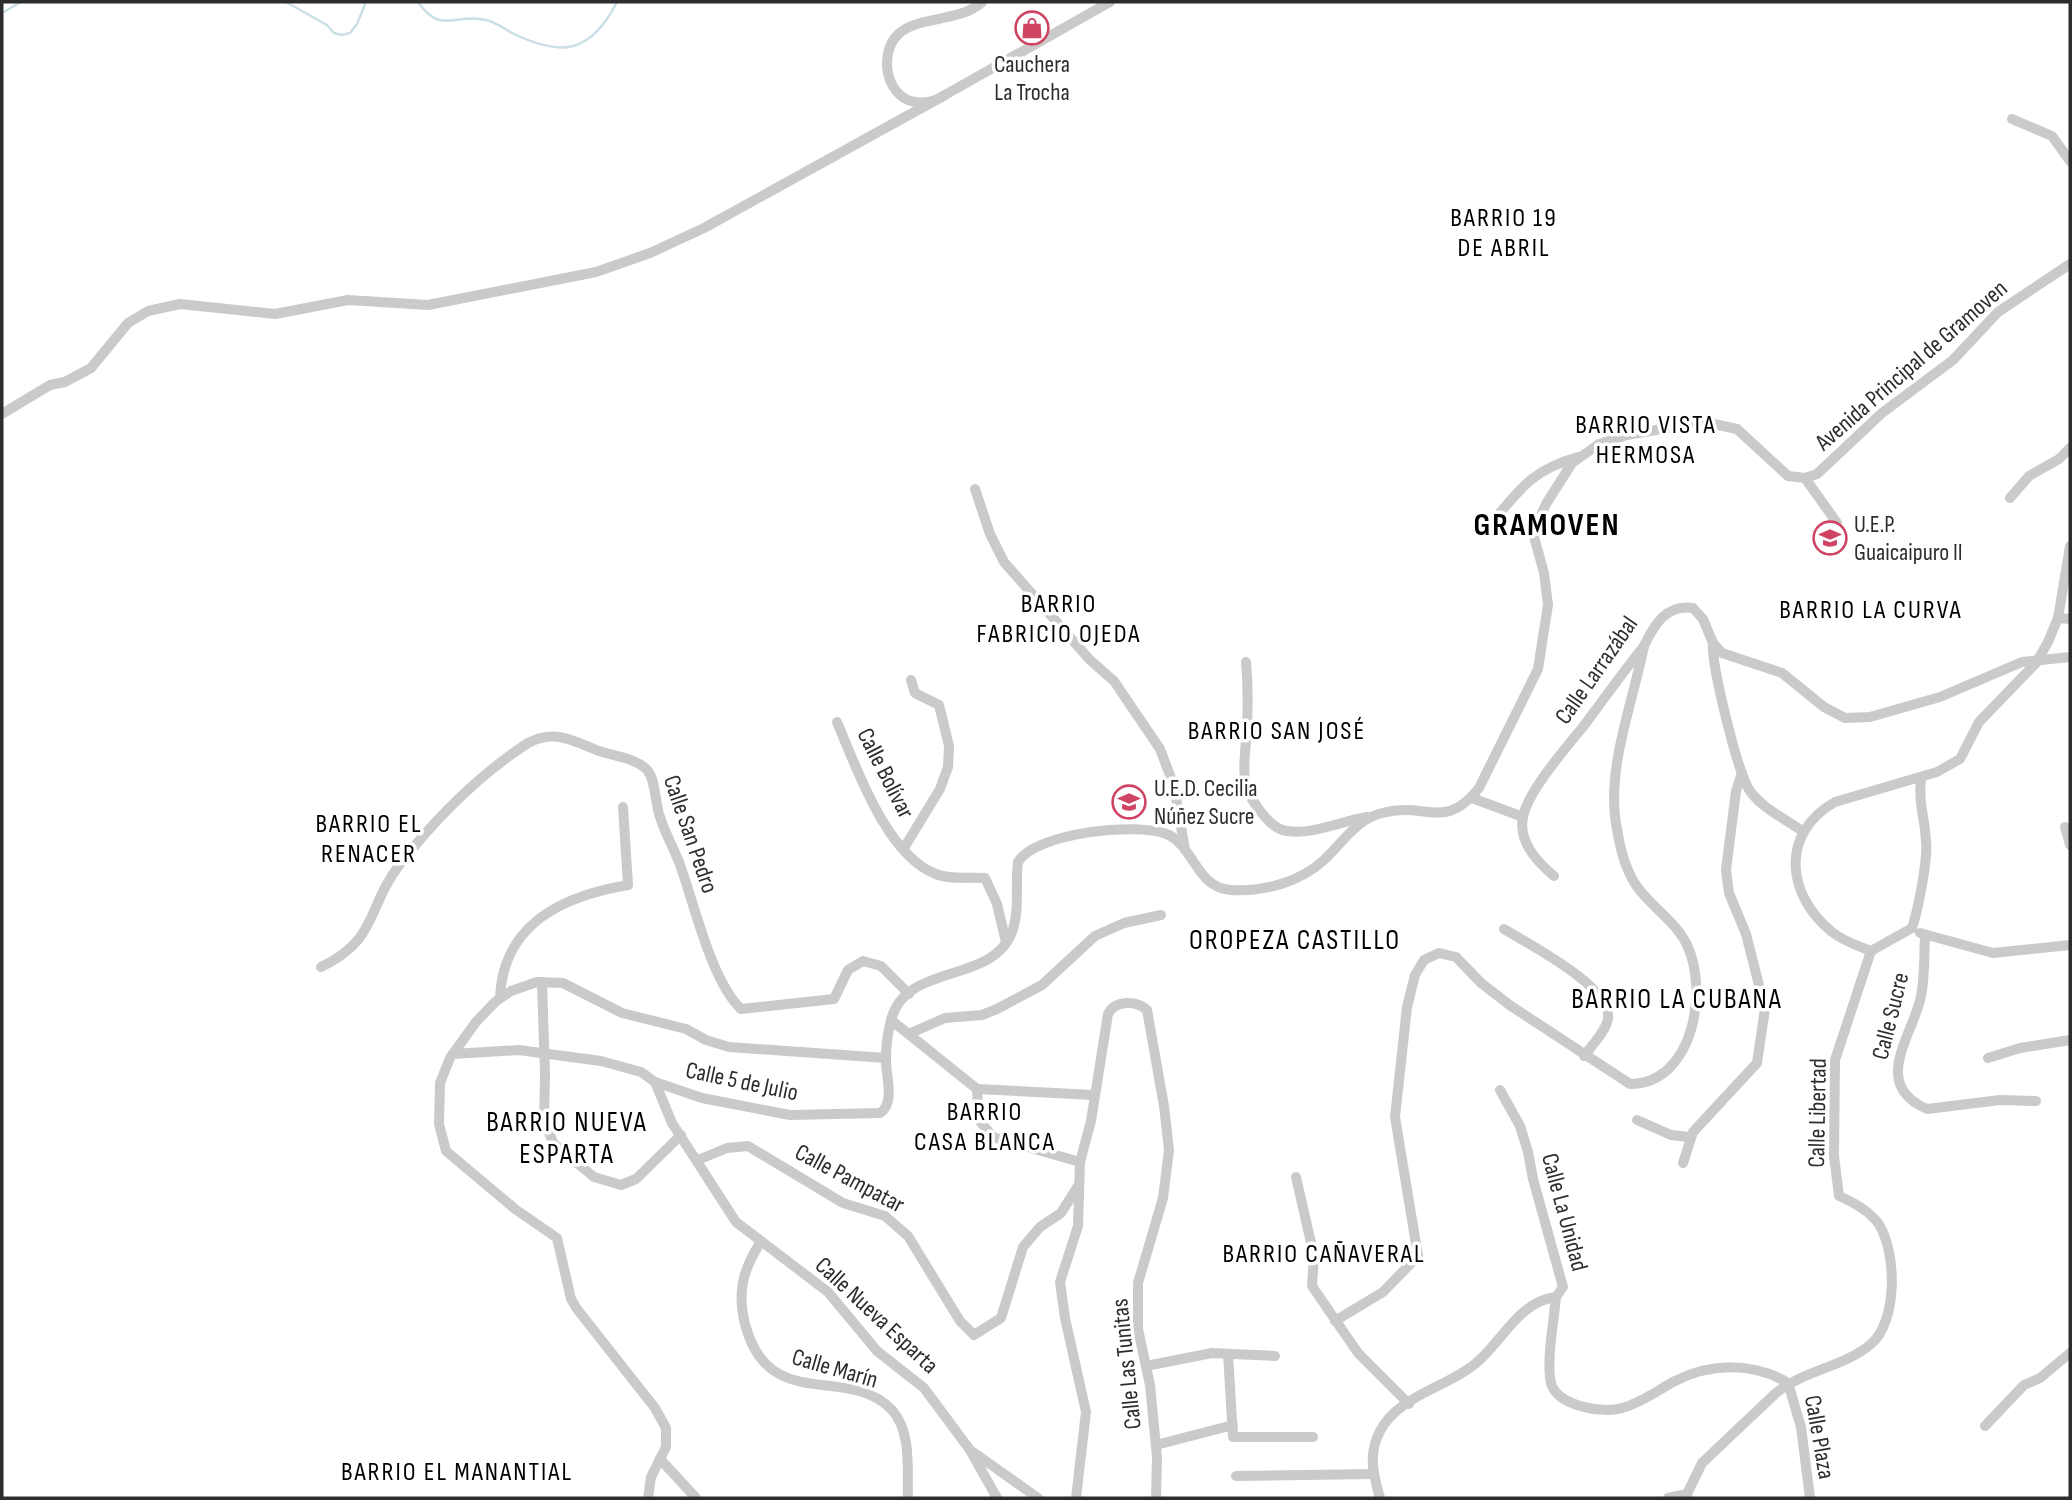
<svg xmlns="http://www.w3.org/2000/svg" width="2072" height="1500" font-family="'Sofia Sans Condensed',sans-serif">
  <style>
    .lines { fill: none; stroke-linecap: round; stroke-linejoin: round }
    .stream { stroke: #cadfe6; stroke-width: 2.5 }
    .minor { stroke: #cacaca; stroke-width: 10 }
    .labels { text-anchor: middle; stroke-width: 7; stroke-linejoin: round; paint-order: stroke }
    .poi-label { font-size: 24px; fill: #2d2d2d; stroke: #fff; text-anchor: start }
    .street-label { font-size: 24px; fill: #2d2d2d; stroke: #fff }
    .neighbourhood-label { font-size: 26px; letter-spacing: 2px; fill: #000; stroke: #fff }
    .quarter-label { font-size: 28px; letter-spacing: 2px; fill: #000; stroke: #fff }
    .district-label { font-size: 32px; font-weight: bold; letter-spacing: 2px; fill: #000; stroke: #fff }
  </style>
  <rect width="100%" height="100%" fill="#fff"/>
  <g class="lines">
    <g class="stream">
      <path d="M286,2L327,25L334,33L342,35L350,33L357,24L366,2"/>
      <path d="M418,2C442,36 455,12 486,20C495,22 502,27 510,32C560,57 590,55 617,2"/>
      <path d="M2,13L21,2"/>
    </g>
    <g class="minor">
      <path d="M982,2C952,30 886,7 887,66C888,78 893,91 904,98C914,104 926,103 936,100L1110,2"/>
      <path d="M2012,119L2052,136L2070,161"/>
      <path d="M2,414L50,385L65,382L91,368L128,323L148,311L180,304L275,314L348,300L428,305L596,272L650,253L704,228L945,95"/>
      <path d="M1805,478L1837,523"/>
      <path d="M975,489L990,534L1004,562L1090,660L1114,681L1160,749L1174,786L1185,850"/>
      <path d="M2010,498L2029,476L2059,459L2070,448"/>
      <path d="M1494,520C1522,486 1535,469 1578,457"/>
      <path d="M2058,618L2070,619"/>
      <path d="M1713,643C1711,665 1738,774 1750,791C1761,807 1785,819 1802,831"/>
      <path d="M1246,662C1248,684 1248,705 1247,727C1245,767 1236,784 1265,817C1271,824 1278,830 1287,831C1312,835 1342,821 1367,817"/>
      <path d="M837,722C856,767 887,856 936,874C951,880 969,877 985,878L997,904L1006,942"/>
      <path d="M1472,798L1523,817"/>
      <path d="M2065,827L2070,845"/>
      <path d="M904,848L940,789L948,767L949,746L939,705L915,693L911,680"/>
      <path d="M1554,876C1537,862 1518,841 1523,817C1528,790 1568,746 1586,723C1605,697 1624,671 1644,646C1654,625 1666,604 1693,608L1703,619L1713,643L1722,653L1782,673L1824,707L1845,718L1870,717L1940,697L2022,662L2070,657"/>
      <path d="M1912,928L1871,951C1858,946 1843,941 1832,932C1786,895 1780,833 1835,802L1937,772L1960,759L1979,722L2036,663L2048,642L2058,618L2070,546"/>
      <path d="M1912,928C1918,910 1928,860 1926,842C1925,817 1918,805 1921,777"/>
      <path d="M1504,929C1528,944 1613,987 1608,1019C1606,1031 1592,1045 1584,1056"/>
      <path d="M1920,933L1993,953L2070,945"/>
      <path d="M1925,935C1924,955 1925,976 1921,996C1913,1036 1870,1084 1927,1109L2000,1100L2036,1101"/>
      <path d="M321,967C379,939 366,908 400,864C436,818 479,775 528,743C553,730 570,739 594,749C609,756 637,757 648,771C656,782 655,804 660,817C665,833 673,847 679,862C694,902 711,981 741,1009L834,999L848,970L863,961L881,966L909,994"/>
      <path d="M542,982L545,1074L544,1122L554,1144L594,1177L621,1185L636,1179L681,1135"/>
      <path d="M500,998C503,924 562,896 628,885L623,807"/>
      <path d="M891,1020L977,1089L1094,1095"/>
      <path d="M911,1033L945,1018L982,1015L997,1009L1042,985L1095,936L1124,923L1161,915"/>
      <path d="M453,1054L519,1050L601,1061L641,1072L655,1082L702,1098L790,1115L880,1113C896,1103 885,1074 886,1058C886,1046 888,1032 891,1020C906,962 992,985 1012,932C1020,910 1015,885 1018,862C1034,833 1140,821 1169,835C1195,849 1197,888 1231,890C1264,892 1301,882 1325,859C1343,842 1357,819 1382,813C1427,801 1444,832 1479,788L1538,669L1548,605L1544,573L1533,533L1546,504L1572,463L1599,444L1627,435L1690,424H1714L1737,429L1788,476L1805,478L1817,474L1882,413L1953,360L1998,312L2070,264"/>
      <path d="M1988,1058L2020,1048L2070,1040"/>
      <path d="M655,1082L672,1123L736,1222L828,1292L877,1351L924,1388L970,1450L997,1498"/>
      <path d="M977,1089L979,1120L993,1137L1080,1162"/>
      <path d="M1500,1090L1520,1126L1528,1152L1533,1179L1563,1287L1556,1297C1554,1320 1546,1362 1551,1383C1557,1406 1603,1414 1622,1408C1641,1403 1658,1390 1675,1381C1711,1363 1754,1362 1788,1383"/>
      <path d="M1637,1120L1671,1135L1689,1137"/>
      <path d="M698,1160L727,1148L748,1146L843,1203L885,1216L908,1236L960,1321L974,1335L1001,1318L1023,1247L1040,1227L1061,1213L1078,1186"/>
      <path d="M1683,1163L1693,1132L1757,1063L1765,1009L1746,934L1729,893L1726,870L1736,791L1742,773"/>
      <path d="M1296,1177L1314,1256L1312,1286L1358,1353L1409,1404"/>
      <path d="M760,1243C743,1270 737,1292 745,1324C769,1415 847,1363 892,1410C912,1432 907,1471 908,1498"/>
      <path d="M1335,1321L1383,1292L1418,1256L1395,1117L1407,1007L1415,975L1424,960L1439,953L1456,957L1481,983L1511,1006L1630,1084C1693,1084 1709,991 1687,945C1676,922 1653,908 1638,888C1626,872 1620,848 1617,829C1605,770 1633,703 1644,646"/>
      <path d="M1228,1354L1233,1437H1313"/>
      <path d="M1146,1366L1212,1353L1275,1356"/>
      <path d="M1788,1383L1801,1427L1810,1498"/>
      <path d="M1985,1426L2024,1385L2040,1378L2070,1353"/>
      <path d="M1156,1445L1233,1425"/>
      <path d="M973,1452L1038,1498"/>
      <path d="M660,1459L696,1498"/>
      <path d="M1236,1476L1373,1474"/>
      <path d="M1687,1494L1702,1463L1776,1393C1804,1370 1844,1367 1871,1344C1898,1321 1897,1251 1878,1223C1868,1210 1853,1202 1839,1196L1834,1156L1835,1060L1871,951"/>
      <path d="M648,1498L651,1477L666,1447V1428L655,1408L577,1309L571,1299L557,1238L515,1209L446,1151L439,1124L440,1083L450,1058L476,1022L495,1002L511,991L537,982L563,983L622,1013L686,1029L706,1040L729,1047L886,1058"/>
      <path d="M1076,1498L1086,1412L1065,1318L1060,1282L1078,1226L1080,1162L1091,1121L1108,1014C1115,1000 1136,1000 1147,1010L1164,1106L1169,1150L1163,1198L1138,1283V1329L1150,1385L1157,1457L1156,1498"/>
      <path d="M1380,1498C1373,1474 1368,1454 1380,1431C1398,1397 1443,1388 1471,1367C1500,1347 1517,1301 1556,1297"/>
      <path d="M1668,1498L1687,1494"/>
    </g>
  </g>
  <defs>
    <symbol id="shop-ring" viewBox="-11 -11 22 22"><circle r="9.5" fill="#fff" stroke="#ce4462" stroke-width="1.5"/><path d="M-5-2.5h2.3a2.7 3.5 0 0 1 5.4 0H5L5.5 6h-11ZM-1.5-2.5h3a1.5 2.3 0 0 0-3 0Z" fill="#ce4462"/></symbol>
    <symbol id="school-ring" viewBox="-11 -11 22 22"><circle r="9.5" fill="#fff" stroke="#ce4462" stroke-width="1.5"/><path d="M0-5L7-2L0 1L-7-2ZM-4 1L0 2.5L4 1V4Q0 6-4 4Z" fill="#ce4462"/></symbol>
  </defs>
  <g fill-rule="evenodd">
    <use href="#shop-ring" x="1013" y="9" width="38" height="38"/>
    <use href="#school-ring" x="1811" y="519" width="38" height="38"/>
    <use href="#school-ring" x="1110" y="783" width="38" height="38"/>
  </g>
  <g class="labels">
    <g class="poi-label">
      <text x="1032" y="72" text-anchor="middle">Cauchera<tspan x="1032" dy="28">La Trocha</tspan></text>
      <text x="1854" y="532">U.E.P.<tspan x="1854" dy="28">Guaicaipuro II</tspan></text>
      <text x="1154" y="796">U.E.D. Cecilia<tspan x="1154" dy="28">Núñez Sucre</tspan></text>
    </g>
    <g class="street-label">
      <text transform="translate(1911 365) rotate(-41)" y="8">Avenida Principal de Gramoven</text>
      <text transform="translate(1596 670) rotate(-55)" y="8">Calle Larrazábal</text>
      <text transform="translate(886 773) rotate(63)" y="8">Calle Bolívar</text>
      <text transform="translate(691 834) rotate(71)" y="8">Calle San Pedro</text>
      <text transform="translate(1890 1016) rotate(-76)" y="8">Calle Sucre</text>
      <text transform="translate(742 1081) rotate(12)" y="8">Calle 5 de Julio</text>
      <text transform="translate(1817 1113) rotate(-89)" y="8">Calle Libertad</text>
      <text transform="translate(850 1178) rotate(28)" y="8">Calle Pampatar</text>
      <text transform="translate(1565 1212) rotate(75)" y="8">Calle La Unidad</text>
      <text transform="translate(877 1315) rotate(43)" y="8">Calle Nueva Esparta</text>
      <text transform="translate(1126 1364) rotate(-96)" y="8">Calle Las Tunitas</text>
      <text transform="translate(835 1368) rotate(16)" y="8">Calle Marín</text>
      <text transform="translate(1820 1437) rotate(80)" y="8">Calle Plaza</text>
    </g>
    <g class="neighbourhood-label">
      <text x="1504" y="226">BARRIO 19<tspan x="1504" dy="30">DE ABRIL</tspan></text>
      <text x="1646" y="433">BARRIO VISTA<tspan x="1646" dy="30">HERMOSA</tspan></text>
      <text x="1059" y="612">BARRIO<tspan x="1059" dy="30">FABRICIO OJEDA</tspan></text>
      <text x="1871" y="618">BARRIO LA CURVA</text>
      <text x="1277" y="739">BARRIO SAN JOSÉ</text>
      <text x="369" y="832">BARRIO EL<tspan x="369" dy="30">RENACER</tspan></text>
      <text x="985" y="1120">BARRIO<tspan x="985" dy="30">CASA BLANCA</tspan></text>
      <text x="1324" y="1262">BARRIO CAÑAVERAL</text>
      <text x="457" y="1480">BARRIO EL MANANTIAL</text>
    </g>
    <g class="quarter-label">
      <text x="1295" y="949">OROPEZA CASTILLO</text>
      <text x="1677" y="1008">BARRIO LA CUBANA</text>
      <text x="567" y="1131">BARRIO NUEVA<tspan x="567" dy="32">ESPARTA</tspan></text>
    </g>
    <g class="district-label">
      <text x="1547" y="535">GRAMOVEN</text>
    </g>
  </g>
  <rect width="2072" height="1500" fill="none" stroke="#2d2d2d" stroke-width="7"/>
</svg>
